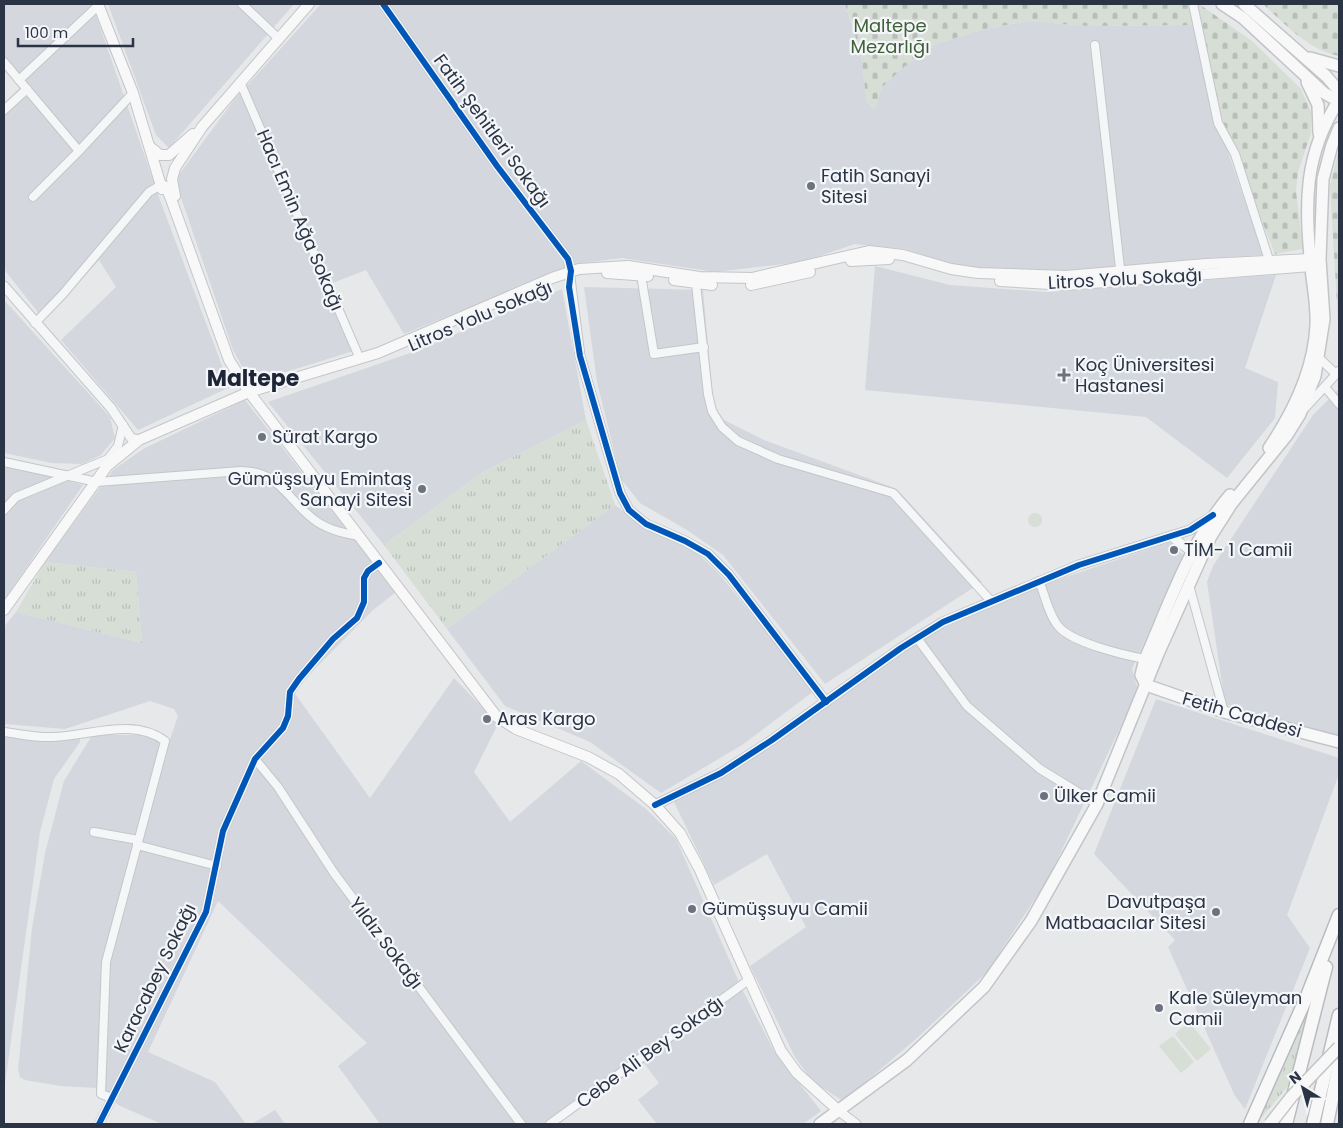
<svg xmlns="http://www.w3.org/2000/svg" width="1343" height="1128" font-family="Poppins,sans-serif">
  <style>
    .built { fill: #d4d7dd }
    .grass { fill: url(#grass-tufts) }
    .cemetery { fill: url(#cemetery-stones) }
    .park { fill: #d6ded6 }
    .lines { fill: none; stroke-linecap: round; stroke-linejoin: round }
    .minor-casing { stroke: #c4c6c8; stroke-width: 10 }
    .tertiary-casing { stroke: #c4c6c8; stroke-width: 11 }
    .secondary-casing { stroke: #c4c6c8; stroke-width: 12 }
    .primary-casing { stroke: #c2c5c8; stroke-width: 14 }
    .trunk-casing { stroke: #b8bbbf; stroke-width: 15 }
    .minor { stroke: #f5f6f7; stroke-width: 8 }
    .tertiary { stroke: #f5f6f7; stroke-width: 9 }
    .secondary { stroke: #f8f8f8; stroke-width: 10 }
    .primary { stroke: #f8f8f8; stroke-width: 11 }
    .trunk { stroke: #f8f8f8; stroke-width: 12 }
    .primary-bridge-casing { stroke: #c2c5c8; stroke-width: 14; stroke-linecap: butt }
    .primary-bridge { stroke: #f8f8f8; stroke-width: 11 }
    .cycleway-casing { stroke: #f4f6f9; stroke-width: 9 }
    .cycleway { stroke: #0057b8; stroke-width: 6 }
    .poi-dot { fill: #6c737f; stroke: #f4f6f9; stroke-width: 2 }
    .labels { text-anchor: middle; stroke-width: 4.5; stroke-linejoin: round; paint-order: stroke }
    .park-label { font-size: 18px; fill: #3f6138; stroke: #f4f6f9 }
    .street-label { font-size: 18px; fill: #2b3445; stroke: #f4f6f9 }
    .poi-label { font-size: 18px; fill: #2b3445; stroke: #f4f6f9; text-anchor: start }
    .district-label { font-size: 22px; font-weight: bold; fill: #1d2536; stroke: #f4f6f9 }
  </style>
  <defs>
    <pattern id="grass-tufts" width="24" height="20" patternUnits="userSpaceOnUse" patternTransform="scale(1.25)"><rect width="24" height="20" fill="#d6ded6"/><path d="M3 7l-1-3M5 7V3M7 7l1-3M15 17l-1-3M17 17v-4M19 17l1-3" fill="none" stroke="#b8bfb9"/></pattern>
    <pattern id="cemetery-stones" width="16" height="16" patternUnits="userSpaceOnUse" patternTransform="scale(1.25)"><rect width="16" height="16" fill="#d6ded6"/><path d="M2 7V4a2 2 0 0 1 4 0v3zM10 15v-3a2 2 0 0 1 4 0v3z" fill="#b8bfb9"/></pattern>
  </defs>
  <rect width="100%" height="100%" fill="#e6e8ea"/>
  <g class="built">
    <path d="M4,4H92L160,200L230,387L138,430L61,340L116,287L99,260L44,320L4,269V103L20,88L4,67Z"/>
    <path d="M108,4H294L169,148L156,135Z"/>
    <path d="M321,4H845L861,54L867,104L875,109L882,87L901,69L936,44L985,29L1028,21L1088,26L1197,25L1222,134L1263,255L1209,258L1039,274L965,268L905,249L855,244L802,262L715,272L622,258L575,264L404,334L366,270L330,284L360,349L251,383L233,350L175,180L234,100Z"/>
    <path d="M875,266L950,285L1047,292L1276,275L1245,368L1278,382L1275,418L1227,478L1146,417L865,390Z"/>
    <path d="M584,287L703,290L714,408L722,419L764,440L897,489L982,582L825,684L723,555L687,530L640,503L621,479L597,382Z"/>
    <path d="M562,289L586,420L483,472L384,545L268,402L416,351Z"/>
    <path d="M4,300L110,417L115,438L101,455L82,464L52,463L4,453Z"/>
    <path d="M1339,389V738L1225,704L1207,582L1213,566L1313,415Z"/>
    <path d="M245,400L396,592L373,610L293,691L370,798L454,678L498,724L474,772L510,822L581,761L646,809L676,839L743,991L774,1051L821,1111L803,1124H657L638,1100L659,1083L644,1063L558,1124H380L338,1066L367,1043L218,901L148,1052L215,1082L246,1124H162L120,1106L98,1088L60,1086L25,1080L20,1077L18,1070L32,928L45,853L64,781L91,737L95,735H140L157,740L165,754L178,716L174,709L150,701L65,729L4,724V627L16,612L142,643L136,572L45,562L113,470L143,449Z"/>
    <path d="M4,464L83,485L4,600Z"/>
    <path d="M615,505L646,529L693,549L719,574L814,691L742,745L661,793L590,742L505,706L447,629Z"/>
    <path d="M1170,542L1183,555L1132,669L1138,690L1048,879L987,972L916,1039L843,1101L812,1081L795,1057L750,966L806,927L767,854L714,885L674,802L939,630L1033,588Z"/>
    <path d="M1156,699L1339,758V774L1287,915L1310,948L1245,1109L1235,1096L1168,947L1175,940L1094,854Z"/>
    <path d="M4,735L76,738L80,739V742L54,779L40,832L4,1091Z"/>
    <path d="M275,1110L285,1124H252Z"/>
  </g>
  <g class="grass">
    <path d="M586,420L615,505L447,629L384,545L483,472Z"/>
    <path d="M45,562L136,572L142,643L16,612Z"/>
    <path d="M1314,990L1289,1085L1256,1124Z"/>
  </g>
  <g class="cemetery">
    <path d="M845,4H1199L1252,41L1301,89L1311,112V133L1298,172L1296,191L1303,249L1275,254L1220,116L1197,25L1088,26L1028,21L985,29L936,44L904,67L882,87L875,110L867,105L861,54Z"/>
    <path d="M1263,4H1339V56C1307,49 1286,25 1263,4Z"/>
    <path d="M1339,149V337L1330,186Z"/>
  </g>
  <g class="park">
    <circle cx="1035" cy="520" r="7"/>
    <path d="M1189,1022L1211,1049L1197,1061L1175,1034Z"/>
    <path d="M1173,1036L1194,1062L1181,1073L1159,1046Z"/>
  </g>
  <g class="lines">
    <defs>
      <g id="minor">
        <path d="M242,4L278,38"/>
        <path d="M383,4L497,166L564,253L568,259L570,276"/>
        <path d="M1193,4L1218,123L1235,154L1269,260"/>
        <path d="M1095,45L1121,277"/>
        <path d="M4,62L79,151"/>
        <path d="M19,80L100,4"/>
        <path d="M240,82L360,359"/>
        <path d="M4,110L27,89"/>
        <path d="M33,197L79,151L133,93"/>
        <path d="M641,275L654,354L704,347"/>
        <path d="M696,284L708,394L712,411L722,427L738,441L778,459L893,493L991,601"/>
        <path d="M35,323L63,294L149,192L161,185"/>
        <path d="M1319,358L1335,373L1339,371"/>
        <path d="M1325,387L1339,404"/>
        <path d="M1305,408L1339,371"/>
        <path d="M4,462L97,482L241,471C278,471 287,498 312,518C325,529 342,533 359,536"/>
        <path d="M4,510L16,497L108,459L118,446L123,425"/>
        <path d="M1039,581C1045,595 1049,616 1059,627C1073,643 1124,655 1145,659"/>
        <path d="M1189,585L1224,712"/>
        <path d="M917,638L967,706L1040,769L1097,804"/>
        <path d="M4,732C20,734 37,738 53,737C89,736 134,717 165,741L106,962L101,1094L112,1098"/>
        <path d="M255,759L278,787L334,873L521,1124"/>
        <path d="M94,832L138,840"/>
        <path d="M137,845L217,866"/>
        <path d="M99,1124L206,912L223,831L255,759L283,728L288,716L290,692L299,679L333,639L357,618L364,602V578L368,571L379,563"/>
        <path d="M550,1124L750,979"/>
      </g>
      <g id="tertiary">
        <path d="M570,278L580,356L620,493L629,510L646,524L685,541L708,554L729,575L826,702"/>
        <path d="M4,286L111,408L131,438L139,440"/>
        <path d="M1171,536L1192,552"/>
        <path d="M655,805L721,773L772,740L901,648L943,622L1079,565L1190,530L1211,517"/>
        <path d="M839,1111L856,1124"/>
      </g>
      <g id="secondary">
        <path d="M98,4L133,93L162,189"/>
        <path d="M150,147L160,155H169L193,134"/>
        <path d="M161,185L166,187L171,199L229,360L249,392L497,717L516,729L588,757L619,774L655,805L680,833L699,868L781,1051L797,1073L839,1111"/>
        <path d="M175,196L172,179L175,168L202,127L309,4"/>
        <path d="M851,261L889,259"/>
        <path d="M607,273L648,276"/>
        <path d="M674,280L712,285"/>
        <path d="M1000,281L1066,285L1311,266"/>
        <path d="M751,285L810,272"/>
        <path d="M4,610L107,466L139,440L249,392L378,353L552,278L579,269L628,266L699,277L752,278L869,251L903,255L951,269L978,273L1066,276L1206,264L1310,259"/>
      </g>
      <g id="primary">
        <path d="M1222,4L1243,18L1324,93L1333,98L1339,97"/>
        <path d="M1244,4L1326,76L1339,91"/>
        <path d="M1310,58L1339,66"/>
        <path d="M1307,82L1318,105L1319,133"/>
        <path d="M1269,448C1294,411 1314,370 1316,325C1317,306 1313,287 1311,268C1305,204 1303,156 1339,100"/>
        <path d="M1146,685L1141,675L1145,659C1170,602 1190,542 1230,495"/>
        <path d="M1146,685L1224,712L1339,742"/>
        <path d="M820,1124L907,1060L984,987L1031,921L1097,804L1158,654L1211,536L1232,503L1287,435L1300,414L1315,376L1324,319L1320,259L1323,179L1332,145L1339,128"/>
      </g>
      <g id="trunk">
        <path d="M1250,1124L1307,996L1339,915"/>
        <path d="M1286,1124L1326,967"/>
        <path d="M1313,1124L1339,1015"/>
        <path d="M1327,1124L1339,1065"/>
      </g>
    </defs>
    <use href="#minor" class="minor-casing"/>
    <use href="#tertiary" class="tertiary-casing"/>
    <use href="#secondary" class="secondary-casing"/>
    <use href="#primary" class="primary-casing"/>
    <use href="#trunk" class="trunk-casing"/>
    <use href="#minor" class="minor"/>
    <use href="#tertiary" class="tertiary"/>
    <use href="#secondary" class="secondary"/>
    <use href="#primary" class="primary"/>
    <use href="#trunk" class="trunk"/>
    <defs>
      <path id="primary-bridge" d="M1270,1124L1292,1096L1339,1047"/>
    </defs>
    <use href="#primary-bridge" class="primary-bridge-casing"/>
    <use href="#primary-bridge" class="primary-bridge"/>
    <defs>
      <g id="cycleway">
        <path d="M383,4L497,166L568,259L571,271L569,287L580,356L620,493L629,510L646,524L685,541L708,554L729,575L826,702"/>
        <path d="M655,805L721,773L772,740L901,648L943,622L1079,565L1190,530L1213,515"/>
        <path d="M99,1124L206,912L223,831L255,759L283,728L288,716L290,692L299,679L333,639L357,618L364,602V578L368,571L379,563"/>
      </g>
    </defs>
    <use href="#cycleway" class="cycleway-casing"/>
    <use href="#cycleway" class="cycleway"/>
  </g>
  <g class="poi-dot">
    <circle cx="811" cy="186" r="5"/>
    <path d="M1061.5 367.5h5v5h5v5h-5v5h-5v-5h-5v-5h5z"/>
    <circle cx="262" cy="437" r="5"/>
    <circle cx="422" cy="489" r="5"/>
    <circle cx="1174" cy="550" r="5"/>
    <circle cx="487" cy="719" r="5"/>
    <circle cx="1044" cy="796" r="5"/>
    <circle cx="692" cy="909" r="5"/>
    <circle cx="1216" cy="912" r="5"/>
    <circle cx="1159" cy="1008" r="5"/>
  </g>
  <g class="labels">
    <g class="park-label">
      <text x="890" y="32">Maltepe<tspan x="890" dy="21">Mezarlığı</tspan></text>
    </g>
    <g class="street-label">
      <text transform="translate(492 131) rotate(54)" y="6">Fatih Şehitleri Sokağı</text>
      <text transform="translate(300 220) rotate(67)" y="6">Hacı Emin Ağa Sokağı</text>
      <text transform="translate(1125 279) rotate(-3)" y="6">Litros Yolu Sokağı</text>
      <text transform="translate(480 316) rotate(-23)" y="6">Litros Yolu Sokağı</text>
      <text transform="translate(1242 715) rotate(16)" y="6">Fetih Caddesi</text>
      <text transform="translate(386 943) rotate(53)" y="6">Yıldız Sokağı</text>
      <text transform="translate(155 978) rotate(-64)" y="6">Karacabey Sokağı</text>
      <text transform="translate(650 1052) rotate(-36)" y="6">Cebe Ali Bey Sokağı</text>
    </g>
    <g class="poi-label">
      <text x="821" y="182">Fatih Sanayi<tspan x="821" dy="21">Sitesi</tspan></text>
      <text x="1075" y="371">Koç Üniversitesi<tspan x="1075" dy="21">Hastanesi</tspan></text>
      <text x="272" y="443">Sürat Kargo</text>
      <text x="412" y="485" text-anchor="end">Gümüşsuyu Emintaş<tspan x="412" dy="21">Sanayi Sitesi</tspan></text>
      <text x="1184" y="556">TİM- 1 Camii</text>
      <text x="497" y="725">Aras Kargo</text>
      <text x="1054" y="802">Ülker Camii</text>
      <text x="1206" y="908" text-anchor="end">Davutpaşa<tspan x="1206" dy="21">Matbaacılar Sitesi</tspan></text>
      <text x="702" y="915">Gümüşsuyu Camii</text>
      <text x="1169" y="1004">Kale Süleyman<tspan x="1169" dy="21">Camii</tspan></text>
    </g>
    <g class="district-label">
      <text x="253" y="386">Maltepe</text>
    </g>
  </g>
  <rect width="1343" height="1128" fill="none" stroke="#2b3445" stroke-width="10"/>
  <g transform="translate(1303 1088) rotate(323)" stroke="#f4f6f9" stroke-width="4" paint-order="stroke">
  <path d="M0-4L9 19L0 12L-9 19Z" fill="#2b3445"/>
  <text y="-8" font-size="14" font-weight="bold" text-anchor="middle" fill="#2b3445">N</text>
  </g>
  <path d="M18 38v8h115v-8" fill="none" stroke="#2b3445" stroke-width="2.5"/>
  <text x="25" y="38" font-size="15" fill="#2b3445" stroke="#f4f6f9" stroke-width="4" paint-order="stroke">100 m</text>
</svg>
